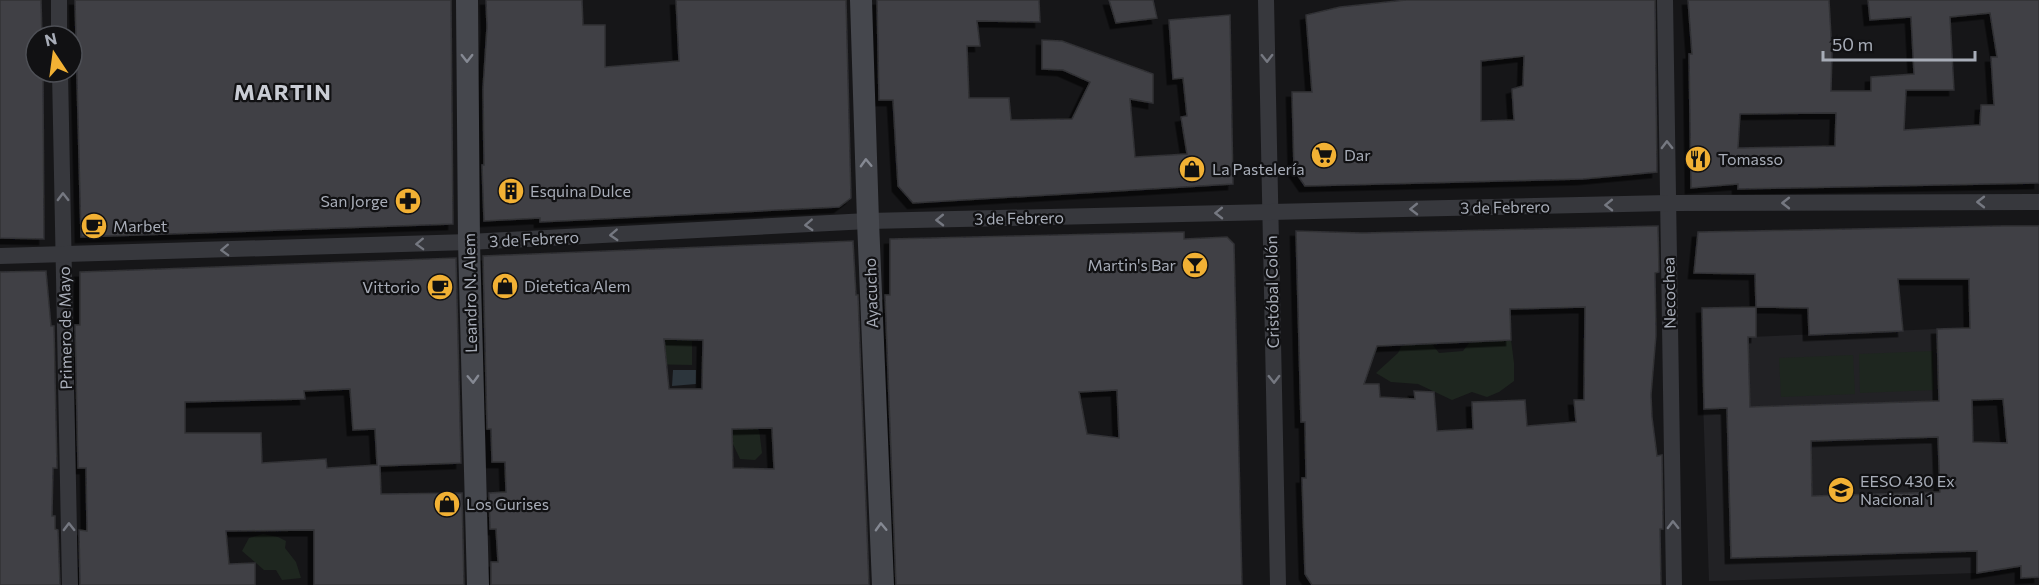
<svg xmlns="http://www.w3.org/2000/svg" width="2039" height="585" font-family="Commissioner,sans-serif">
  <style>
    .built { fill: #222225 }
    .green { fill: #1e261f }
    .water { fill: #2c353c }
    .building { fill: #404145; stroke: #303034; stroke-width: 1.5; fill-rule: evenodd; filter: url(#shadow) }
    .lines { fill: none; stroke-linecap: round; stroke-linejoin: round }
    .minor { stroke: #37383d; stroke-width: 16 }
    .secondary { stroke: #45474d; stroke-width: 22 }
    .oneway { stroke: #858993 }
    .oneway2 { stroke: #757881 }
    .labels { text-anchor: middle; stroke-width: 4.5; stroke-linejoin: round; paint-order: stroke }
    .poi-label { font-size: 16px; fill: #a8adb8; stroke: #111113; text-anchor: start }
    .street-label { font-size: 16px; fill: #a8adb8; stroke: #111113 }
    .district-label { font-size: 22px; font-weight: bold; letter-spacing: 1.5px; fill: #c9ccd4; stroke: #111113 }
  </style>
  <defs>
    <filter id="shadow"><feDropShadow dx="-5.5" dy="5.5" stdDeviation="0" flood-color="#0009"/></filter>
  </defs>
  <rect width="100%" height="100%" fill="#161618"/>
  <path class="built" d="M1937,329L1971,373L1977,573L1709,581L1701,339Z"/>
  <g class="green">
    <path d="M590,336L692,339V365L588,363Z"/>
    <path d="M1511,340L1514,363V381L1499,392L1487,397L1472,392L1452,400L1418,384L1391,382L1376,373L1398,353L1402,345L1432,344L1439,353L1463,351L1470,342Z"/>
    <path d="M1933,351L1934,390L1860,393L1859,354Z"/>
    <path d="M1853,355L1855,394L1781,397L1779,358Z"/>
    <path d="M731,429H759L762,453L755,460L740,459L733,444Z"/>
    <path d="M263,534L278,537L286,541L285,548L296,562L301,578L282,580L276,570H264L242,551L249,538Z"/>
  </g>
  <path class="water" d="M673,370H696V384L672,386Z"/>
  <g class="building">
    <path d="M0,0H41L42,36H36V72H43L44,239L0,238Z"/>
    <path d="M75,0H451L453,224L81,237Z"/>
    <path d="M486,0H582L583,25H605V67L679,61L676,0H846L851,198L839,207L540,222V218L484,221L482,165H484L483,89L487,27Z"/>
    <path d="M877,0H1039L1040,22L977,21L980,46H967L969,98H1009L1011,120L1072,119L1090,82L1063,70L1042,69V40L1062,41L1153,74V103L1130,99L1135,157L1187,154L1181,117L1187,116L1183,78L1173,79L1169,20L1230,15L1233,184L913,203L898,186L893,100H879Z"/>
    <path d="M1109,0H1153L1157,18L1116,23Z"/>
    <path d="M1406,0H1655L1657,172L1583,179L1305,186L1294,170L1292,92H1312L1306,15L1340,7ZM1524,56L1523,86L1512,89L1514,120L1481,121V61Z"/>
    <path d="M1688,0H1829L1832,54L1831,91H1871V77L1914,74L1911,17L1870,20L1868,0H2039V183L1738,189V184L1691,188L1689,54H1692ZM1990,13L1997,57H1991L1994,105H1981L1980,125L1904,130L1906,90H1954L1950,17ZM1836,113L1835,146L1738,148L1740,114Z"/>
    <path d="M1658,226L1659,272L1655,273L1656,335L1651,395L1652,417L1657,456L1662,455L1663,529H1660L1661,585H1312L1305,574L1302,478H1306L1305,422H1301L1296,231L1362,233ZM1585,307L1584,400H1574L1576,422L1527,426L1525,400L1472,402L1473,429L1437,431L1434,392L1414,391L1415,399L1380,397L1379,384H1364L1377,346L1511,340L1510,309Z"/>
    <path d="M2001,226H2039V577L2021,578V566L1977,573V551L1731,558L1727,408L1704,409L1702,308L1756,307L1755,274L1694,273L1698,232ZM1898,279H1969L1970,328L1937,329L1939,401L1750,407L1748,337H1756V307L1808,308L1809,335L1903,331ZM2003,399L2007,443L1973,442L1972,400ZM1938,437L1940,492L1812,496L1811,441Z"/>
    <path d="M1184,232V239L1227,237L1234,244L1242,585H896L885,295H890V239ZM1117,390L1119,438L1087,434L1079,392Z"/>
    <path d="M853,241L856,295H858L869,585H491V562H498L496,529H490L489,493L506,492L505,462H492L491,429H487L483,256ZM664,339L703,340L702,389H669ZM772,428L774,469L733,468L732,429Z"/>
    <path d="M456,258L461,463L380,466L381,494L462,493L464,585H314V530L226,531L229,564L255,563V585H80L79,530L87,531L86,468H78L75,325H80V272ZM350,389L353,430L375,429L377,465L327,468L326,459L262,463L261,433H185V402L305,399L304,391Z"/>
    <path d="M46,271L51,326H54L57,468H53L52,516H55V529L58,530L60,585H0V272Z"/>
  </g>
  <g class="lines">
    <g class="minor">
      <path d="M59,0V36"/>
      <path d="M1266,0L1278,585"/>
      <path d="M1665,0L1674,585"/>
      <path d="M60,72L70,585"/>
      <path d="M0,256L469,242L868,221L1668,203L2039,202"/>
    </g>
    <g class="secondary">
      <path d="M467,0L469,242L478,585"/>
      <path d="M861,0L868,221L883,585"/>
    </g>
  </g>
  <defs><path id="oneway-chevron" d="M-2-3.5L2.5 0L-2 3.5" fill="none" stroke-width="1.6" stroke-linecap="round" stroke-linejoin="round" transform="scale(1.5)"/></defs>
  <g class="oneway">
    <use href="#oneway-chevron" transform="translate(467 58) rotate(90)"/>
    <use href="#oneway-chevron" transform="translate(866 163) rotate(-92)"/>
    <use href="#oneway-chevron" transform="translate(473 379) rotate(88)"/>
    <use href="#oneway-chevron" transform="translate(881 527) rotate(-92)"/>
  </g>
  <g class="oneway2">
    <use href="#oneway-chevron" transform="translate(1267 58) rotate(89)"/>
    <use href="#oneway-chevron" transform="translate(1667 145) rotate(-91)"/>
    <use href="#oneway-chevron" transform="translate(63 197) rotate(-91)"/>
    <use href="#oneway-chevron" transform="translate(1981 202) rotate(180)"/>
    <use href="#oneway-chevron" transform="translate(1786 203) rotate(180)"/>
    <use href="#oneway-chevron" transform="translate(1609 205) rotate(179)"/>
    <use href="#oneway-chevron" transform="translate(1414 209) rotate(179)"/>
    <use href="#oneway-chevron" transform="translate(1219 213) rotate(179)"/>
    <use href="#oneway-chevron" transform="translate(940 220) rotate(179)"/>
    <use href="#oneway-chevron" transform="translate(809 225) rotate(177)"/>
    <use href="#oneway-chevron" transform="translate(614 235) rotate(177)"/>
    <use href="#oneway-chevron" transform="translate(420 244) rotate(178)"/>
    <use href="#oneway-chevron" transform="translate(225 250) rotate(178)"/>
    <use href="#oneway-chevron" transform="translate(1274 379) rotate(89)"/>
    <use href="#oneway-chevron" transform="translate(1673 525) rotate(-91)"/>
    <use href="#oneway-chevron" transform="translate(69 527) rotate(-91)"/>
  </g>
  <defs>
    <symbol id="supermarket-disc" viewBox="-11 -11 22 22"><circle r="9.5" fill="#f2b134" stroke="#111113"/><path d="M-6-5.5h2.5l.6 2H6L4.5 2H-2.5L-4.4-4H-6ZM-1.5 3.2a1.3 1.3 0 1 0 .1 0ZM3 3.2a1.3 1.3 0 1 0 .1 0Z" fill="#111"/></symbol>
    <symbol id="restaurant-disc" viewBox="-11 -11 22 22"><circle r="9.5" fill="#f2b134" stroke="#111113"/><path d="M-5-6h1v4h1v-4h1v4h1v-4h1v5L-1.5 .5V6h-2V.5L-5-1ZM5-6V6H3V1.5H1.5Q1.5-4 5-6Z" fill="#111"/></symbol>
    <symbol id="shop-disc" viewBox="-11 -11 22 22"><circle r="9.5" fill="#f2b134" stroke="#111113"/><path d="M-5-2.5h2.3a2.7 3.5 0 0 1 5.4 0H5L5.5 6h-11ZM-1.5-2.5h3a1.5 2.3 0 0 0-3 0Z" fill="#111"/></symbol>
    <symbol id="building-disc" viewBox="-11 -11 22 22"><circle r="9.5" fill="#f2b134" stroke="#111113"/><path d="M-4-6H4V6H1V3H-1V6H-4ZM-2.5-4.3h1.7v1.8h-1.7ZM.8-4.3h1.7v1.8H.8ZM-2.5-1h1.7V.8h-1.7ZM.8-1h1.7V.8H.8Z" fill="#111"/></symbol>
    <symbol id="pharmacy-disc" viewBox="-11 -11 22 22"><circle r="9.5" fill="#f2b134" stroke="#111113"/><path d="M-2-6h4v4h4v4h-4v4h-4v-4h-4v-4h4Z" fill="#111"/></symbol>
    <symbol id="cafe-disc" viewBox="-11 -11 22 22"><circle r="9.5" fill="#f2b134" stroke="#111113"/><path d="M-5.5-4.5H6V0H3Q3 3.5 0 3.5H-2.5Q-5.5 3.5-5.5 0ZM3-3.2v2h1.7v-2ZM-6 4.5H4V6H-6Z" fill="#111"/></symbol>
    <symbol id="bar-disc" viewBox="-11 -11 22 22"><circle r="9.5" fill="#f2b134" stroke="#111113"/><path d="M-6-5H6L.8 .8V4.5H3.5V6h-7V4.5H-.8V.8Z" fill="#111"/></symbol>
    <symbol id="school-disc" viewBox="-11 -11 22 22"><circle r="9.5" fill="#f2b134" stroke="#111113"/><path d="M0-5L7-2L0 1L-7-2ZM-4 1L0 2.5L4 1V4Q0 6-4 4Z" fill="#111"/></symbol>
  </defs>
  <g fill-rule="evenodd">
    <use href="#supermarket-disc" x="1309" y="140" width="30" height="30"/>
    <use href="#restaurant-disc" x="1683" y="144" width="30" height="30"/>
    <use href="#shop-disc" x="1177" y="154" width="30" height="30"/>
    <use href="#building-disc" x="496" y="176" width="30" height="30"/>
    <use href="#pharmacy-disc" x="393" y="186" width="30" height="30"/>
    <use href="#cafe-disc" x="79" y="211" width="30" height="30"/>
    <use href="#bar-disc" x="1180" y="250" width="30" height="30"/>
    <use href="#shop-disc" x="490" y="271" width="30" height="30"/>
    <use href="#cafe-disc" x="425" y="272" width="30" height="30"/>
    <use href="#school-disc" x="1826" y="475" width="30" height="30"/>
    <use href="#shop-disc" x="432" y="489" width="30" height="30"/>
  </g>
  <g class="labels">
    <g class="poi-label">
      <text x="1344" y="161">Dar</text>
      <text x="1718" y="165">Tomasso</text>
      <text x="1212" y="175">La Pastelería</text>
      <text x="530" y="197">Esquina Dulce</text>
      <text x="388" y="207" text-anchor="end">San Jorge</text>
      <text x="113" y="232">Marbet</text>
      <text x="1176" y="271" text-anchor="end">Martin's Bar</text>
      <text x="524" y="292">Dietetica Alem</text>
      <text x="420" y="293" text-anchor="end">Vittorio</text>
      <text x="1860" y="487">EESO 430 Ex<tspan x="1860" dy="18">Nacional 1</tspan></text>
      <text x="466" y="510">Los Gurises</text>
    </g>
    <g class="street-label">
      <text transform="translate(1505 207) rotate(-1)" y="6">3 de Febrero</text>
      <text transform="translate(1019 218) rotate(-1)" y="6">3 de Febrero</text>
      <text transform="translate(534 239) rotate(-3)" y="6">3 de Febrero</text>
      <text transform="translate(1272 292) rotate(-91)" y="6">Cristóbal Colón</text>
      <text transform="translate(470 293) rotate(-91)" y="6">Leandro N. Alem</text>
      <text transform="translate(871 293) rotate(-92)" y="6">Ayacucho</text>
      <text transform="translate(1669 293) rotate(-91)" y="6">Necochea</text>
      <text transform="translate(65 328) rotate(-91)" y="6">Primero de Mayo</text>
    </g>
    <g class="district-label">
      <text x="283" y="100">MARTIN</text>
    </g>
  </g>
  <g transform="translate(54 54) rotate(347)"><circle r="28" fill="#111113" stroke="#4d4f55" stroke-width="1.5"/>
  <path d="M0-4.5L10 22L0 15L-10 22Z" fill="#f2b134"/>
  <text y="-9" font-size="16" font-weight="bold" text-anchor="middle" fill="#a8adb8">N</text>
  </g>
  <path d="M1823 51v9h152v-9" fill="none" stroke="#a8adb8" stroke-width="3"/>
  <text x="1832" y="51" font-size="18" fill="#a8adb8" stroke="#111113" stroke-width="4.5" paint-order="stroke">50 m</text>
</svg>
